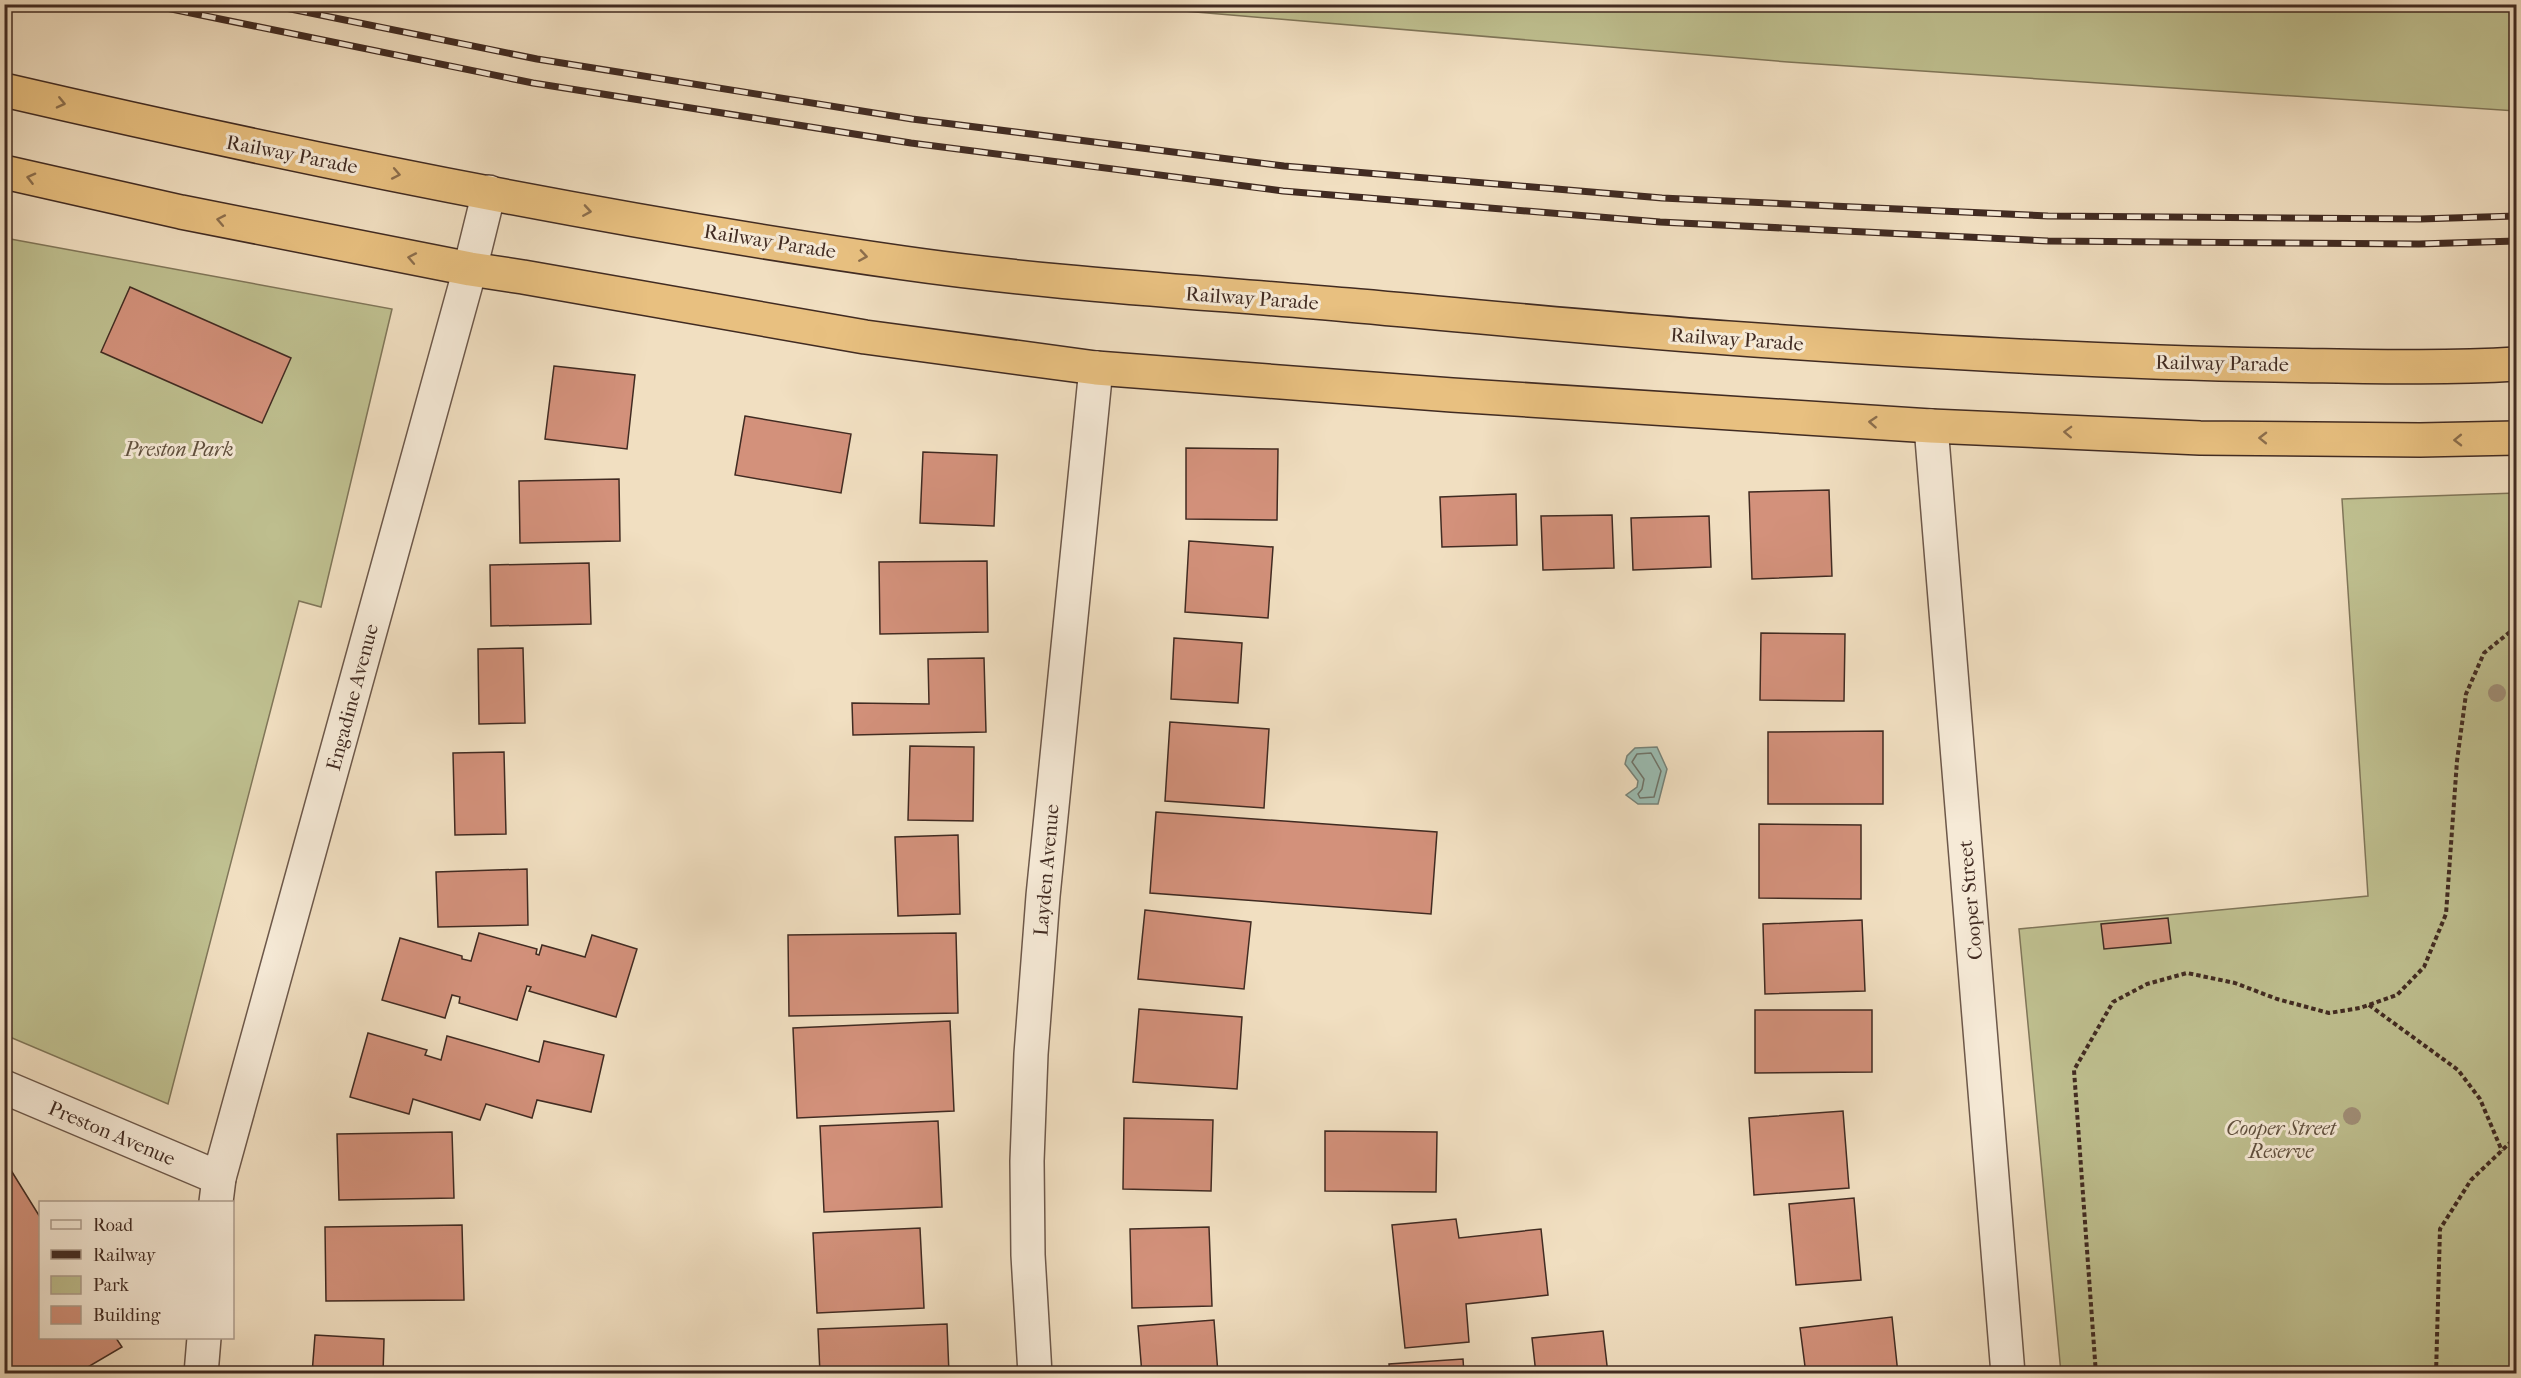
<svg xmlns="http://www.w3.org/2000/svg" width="2521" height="1378" font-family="'IM FELL French Canon',serif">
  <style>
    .green { fill: #bfc090; stroke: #807659; stroke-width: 1.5 }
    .water { fill: #9bbdb3; stroke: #778379; stroke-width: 1.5 }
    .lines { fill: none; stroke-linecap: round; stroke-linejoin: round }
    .shore { stroke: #6e746a; stroke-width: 1.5 }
    .building { fill: #d3917b; stroke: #412b22; stroke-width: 1.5 }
    .minor-casing { stroke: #6d584a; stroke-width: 36 }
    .trunk-casing { stroke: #412b22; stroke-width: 36 }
    .path { stroke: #412b22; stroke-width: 4; stroke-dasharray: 4.5 3; stroke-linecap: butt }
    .minor { stroke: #f6ead7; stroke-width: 33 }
    .trunk { stroke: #e8c080; stroke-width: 33 }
    .rail-casing { stroke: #412b22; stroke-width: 7 }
    .rail { stroke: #f6ead7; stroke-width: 4.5; stroke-dasharray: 14; stroke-linecap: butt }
    .tree { fill: #a19079 }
    .oneway { stroke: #8c6e4c }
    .labels { text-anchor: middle; stroke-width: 6; stroke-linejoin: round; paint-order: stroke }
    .street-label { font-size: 20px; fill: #412b22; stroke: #f6ead7 }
    .park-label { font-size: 20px; font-style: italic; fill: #60503e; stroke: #f6ead7 }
  </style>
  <rect width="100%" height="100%" fill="#f1dfc1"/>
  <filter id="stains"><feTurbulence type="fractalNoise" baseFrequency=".00333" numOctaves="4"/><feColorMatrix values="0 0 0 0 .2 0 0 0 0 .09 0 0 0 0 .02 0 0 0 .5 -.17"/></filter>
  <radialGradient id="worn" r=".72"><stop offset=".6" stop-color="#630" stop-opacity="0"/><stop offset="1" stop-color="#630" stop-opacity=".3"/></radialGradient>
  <g class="green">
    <path d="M1113,5H2516V111L1788,62Z"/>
    <path d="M5,238L392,309L321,607L299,601L168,1104L5,1035Z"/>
    <path d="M2516,493V1373H2061L2019,929L2368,896L2342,499Z"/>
  </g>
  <path class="water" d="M1657,747L1667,769L1658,804H1638L1626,795L1637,787L1638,781L1625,764L1627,756L1635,748Z"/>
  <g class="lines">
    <path class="shore" d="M1651,753L1661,771L1654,797L1640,798L1638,794L1642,789L1644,779L1632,762L1637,754Z"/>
  </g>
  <g class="building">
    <path d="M130,287L291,358L262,423L101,352Z"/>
    <path d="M554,366L635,375L627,449L545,439Z"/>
    <path d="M745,416L851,434L841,493L735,475Z"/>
    <path d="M1186,448L1278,449L1277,520L1186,519Z"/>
    <path d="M923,452L997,455L994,526L920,523Z"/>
    <path d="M619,479L620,541L520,543L519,481Z"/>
    <path d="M1829,490L1832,576L1752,579L1749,492Z"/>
    <path d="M1516,494L1517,545L1442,547L1440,497Z"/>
    <path d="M1612,515L1614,568L1543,570L1541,516Z"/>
    <path d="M1709,516L1711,567L1633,570L1631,518Z"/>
    <path d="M1189,541L1273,547L1268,618L1185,612Z"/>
    <path d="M987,561L988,632L880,634L879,562Z"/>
    <path d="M589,563L591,624L491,626L490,565Z"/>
    <path d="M1761,633L1845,634L1844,701L1760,700Z"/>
    <path d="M1174,638L1242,643L1238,703L1171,699Z"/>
    <path d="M523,648L525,723L479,724L478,649Z"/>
    <path d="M984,658L986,732L853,735L852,703L929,704L928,659Z"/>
    <path d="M1170,722L1269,729L1264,808L1165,801Z"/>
    <path d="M1883,731V804H1768V732Z"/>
    <path d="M910,746L974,747L973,821L908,820Z"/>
    <path d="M504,752L506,834L455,835L453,753Z"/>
    <path d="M1156,812L1437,832L1431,914L1150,893Z"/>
    <path d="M1759,824L1861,825V899L1759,898Z"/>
    <path d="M958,835L960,914L898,916L895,837Z"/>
    <path d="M527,869L528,925L438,927L436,872Z"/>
    <path d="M1145,910L1251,922L1244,989L1138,979Z"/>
    <path d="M2168,918L2171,943L2104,949L2101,924Z"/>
    <path d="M1862,920L1865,991L1765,994L1763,924Z"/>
    <path d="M479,933L537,949L536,954L539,955L542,945L585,957L592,935L637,949L616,1017L529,991L531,987L527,986L517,1020L459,1003L460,997L452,995L445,1018L382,1000L400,938L462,956V959L471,961Z"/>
    <path d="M956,933L958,1013L789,1016L788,935Z"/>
    <path d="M1139,1009L1242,1017L1237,1089L1133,1082Z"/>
    <path d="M1755,1010H1872V1072L1755,1073Z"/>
    <path d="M950,1021L954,1111L797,1118L793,1028Z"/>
    <path d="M368,1033L427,1050L425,1055L441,1060L447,1036L539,1062L544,1041L604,1055L591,1112L537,1100L532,1118L486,1104L480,1120L413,1099L409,1114L350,1097Z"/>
    <path d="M1843,1111L1849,1188L1754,1195L1749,1118Z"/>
    <path d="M1124,1118L1213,1120L1211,1191L1123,1189Z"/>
    <path d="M938,1121L942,1207L824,1212L820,1126Z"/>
    <path d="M1325,1131L1437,1132L1436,1192L1325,1191Z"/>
    <path d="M452,1132L454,1198L339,1200L337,1134Z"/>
    <path d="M4,1159L40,1217V1338H116L122,1347L76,1374H4Z"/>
    <path d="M1854,1198L1861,1280L1796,1285L1789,1204Z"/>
    <path d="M1456,1219L1459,1238L1541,1229L1548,1295L1466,1304L1469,1342L1405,1348L1392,1225Z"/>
    <path d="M462,1225L464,1300L326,1301L325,1227Z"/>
    <path d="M1209,1227L1212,1306L1132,1308L1130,1229Z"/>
    <path d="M920,1228L924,1308L817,1313L813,1233Z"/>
    <path d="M1892,1317L1898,1374H1806L1800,1328Z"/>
    <path d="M1214,1320L1218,1374H1142L1138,1326Z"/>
    <path d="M947,1324L949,1374H820L818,1329Z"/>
    <path d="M1603,1331L1608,1374H1536L1532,1338Z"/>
    <path d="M315,1335L384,1339L383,1374H312Z"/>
    <path d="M1463,1359L1464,1374H1390L1389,1364Z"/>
  </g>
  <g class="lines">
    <defs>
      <g id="minor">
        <path d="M1931,426L2008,1374"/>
        <path d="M4,1087L219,1178"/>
        <path d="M216,1202L219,1178L470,269L489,192"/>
        <path d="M201,1374L204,1338"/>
        <path d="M1035,1374L1028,1255L1027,1161L1031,1054L1043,896L1096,368"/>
      </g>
      <g id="trunk">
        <path d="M4,90C302,159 602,220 904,263C1051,284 1200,292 1348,305C1475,316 1601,329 1728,338C1910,351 2092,362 2275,365C2355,366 2436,369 2516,364"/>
        <path d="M4,172L181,212L470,269L523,277L865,337L1096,368L1452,395L1931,426L2200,438L2420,440L2516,438"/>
      </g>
    </defs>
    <use href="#minor" class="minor-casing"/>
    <use href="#trunk" class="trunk-casing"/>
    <g class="path">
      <path d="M2369,1005L2458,1070L2480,1099L2502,1151"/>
      <path d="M2096,1374L2074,1070L2113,1002L2147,984L2187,973L2235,983L2277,999L2329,1013L2360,1008L2397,995L2424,967L2446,914L2457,761L2466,694L2484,653L2516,627"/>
      <path d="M2436,1374L2440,1229L2471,1180L2516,1137"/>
    </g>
    <use href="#minor" class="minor"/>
    <use href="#trunk" class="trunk"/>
    <defs>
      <g id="rail">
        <path d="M147,4L533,83L911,143L1283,191L1660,222L2048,241L2419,244L2516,241"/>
        <path d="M266,4L537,59L912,119L1284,166L1662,198L2048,216L2420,219L2516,216"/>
      </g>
    </defs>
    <use href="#rail" class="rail-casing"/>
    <use href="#rail" class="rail"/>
  </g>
  <g class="tree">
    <circle cx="2497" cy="693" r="9"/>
    <circle cx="2352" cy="1116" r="9"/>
  </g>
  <defs><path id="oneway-chevron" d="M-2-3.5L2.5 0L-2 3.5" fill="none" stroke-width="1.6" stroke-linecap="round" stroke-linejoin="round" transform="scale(1.5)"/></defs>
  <g class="oneway">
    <use href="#oneway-chevron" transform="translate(61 103) rotate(13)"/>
    <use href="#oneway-chevron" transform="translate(396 174) rotate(11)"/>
    <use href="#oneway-chevron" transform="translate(31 178) rotate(-166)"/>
    <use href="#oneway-chevron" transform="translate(587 211) rotate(9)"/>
    <use href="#oneway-chevron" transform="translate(221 220) rotate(-169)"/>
    <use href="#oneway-chevron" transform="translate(863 256) rotate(9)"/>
    <use href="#oneway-chevron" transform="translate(412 258) rotate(-169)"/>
    <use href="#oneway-chevron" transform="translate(1873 422) rotate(-176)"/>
    <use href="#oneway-chevron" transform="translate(2068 432) rotate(-178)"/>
    <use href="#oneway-chevron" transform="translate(2263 438) rotate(-179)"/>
    <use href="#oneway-chevron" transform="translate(2458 440) rotate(179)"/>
  </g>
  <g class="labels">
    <g class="street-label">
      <text transform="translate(292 154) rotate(11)" y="7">Railway Parade</text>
      <text transform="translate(770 241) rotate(9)" y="7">Railway Parade</text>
      <text transform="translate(1252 298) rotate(4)" y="7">Railway Parade</text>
      <text transform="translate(1737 339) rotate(4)" y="7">Railway Parade</text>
      <text transform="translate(2222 363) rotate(1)" y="7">Railway Parade</text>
      <text transform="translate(352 697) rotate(-75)" y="7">Engadine Avenue</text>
      <text transform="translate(1046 870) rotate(-85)" y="7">Layden Avenue</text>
      <text transform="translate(1970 900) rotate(-95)" y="7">Cooper Street</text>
      <text transform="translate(112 1133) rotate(23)" y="7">Preston Avenue</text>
    </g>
    <g class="park-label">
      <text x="179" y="456">Preston Park</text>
      <text x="2281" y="1135">Cooper Street<tspan x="2281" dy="23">Reserve</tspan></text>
    </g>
  </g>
  <rect width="2521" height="1378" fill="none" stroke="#f1dfc1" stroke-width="24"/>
  <rect x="6" y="6" width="2509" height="1366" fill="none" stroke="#412b22" stroke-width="3"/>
  <rect x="12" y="12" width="2497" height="1354" fill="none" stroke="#412b22" stroke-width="1.5"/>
  <rect x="39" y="1201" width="195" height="138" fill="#f6ead7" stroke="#ae9e8f" stroke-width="1.5"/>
  <rect x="51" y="1220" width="30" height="9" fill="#f6ead7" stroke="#ae9e8f" stroke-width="1.5"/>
  <text x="93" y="1231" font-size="18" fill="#412b22">Road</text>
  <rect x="51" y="1250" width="30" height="9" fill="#412b22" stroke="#ae9e8f" stroke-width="1.5"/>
  <text x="93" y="1261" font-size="18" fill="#412b22">Railway</text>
  <rect x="51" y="1276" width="30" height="18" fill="#bfc090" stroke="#ae9e8f" stroke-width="1.5"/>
  <text x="93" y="1291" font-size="18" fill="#412b22">Park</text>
  <rect x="51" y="1306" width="30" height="18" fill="#d3917b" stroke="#ae9e8f" stroke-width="1.5"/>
  <text x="93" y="1321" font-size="18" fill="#412b22">Building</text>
  <rect width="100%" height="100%" filter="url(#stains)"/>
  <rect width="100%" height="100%" fill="url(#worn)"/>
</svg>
